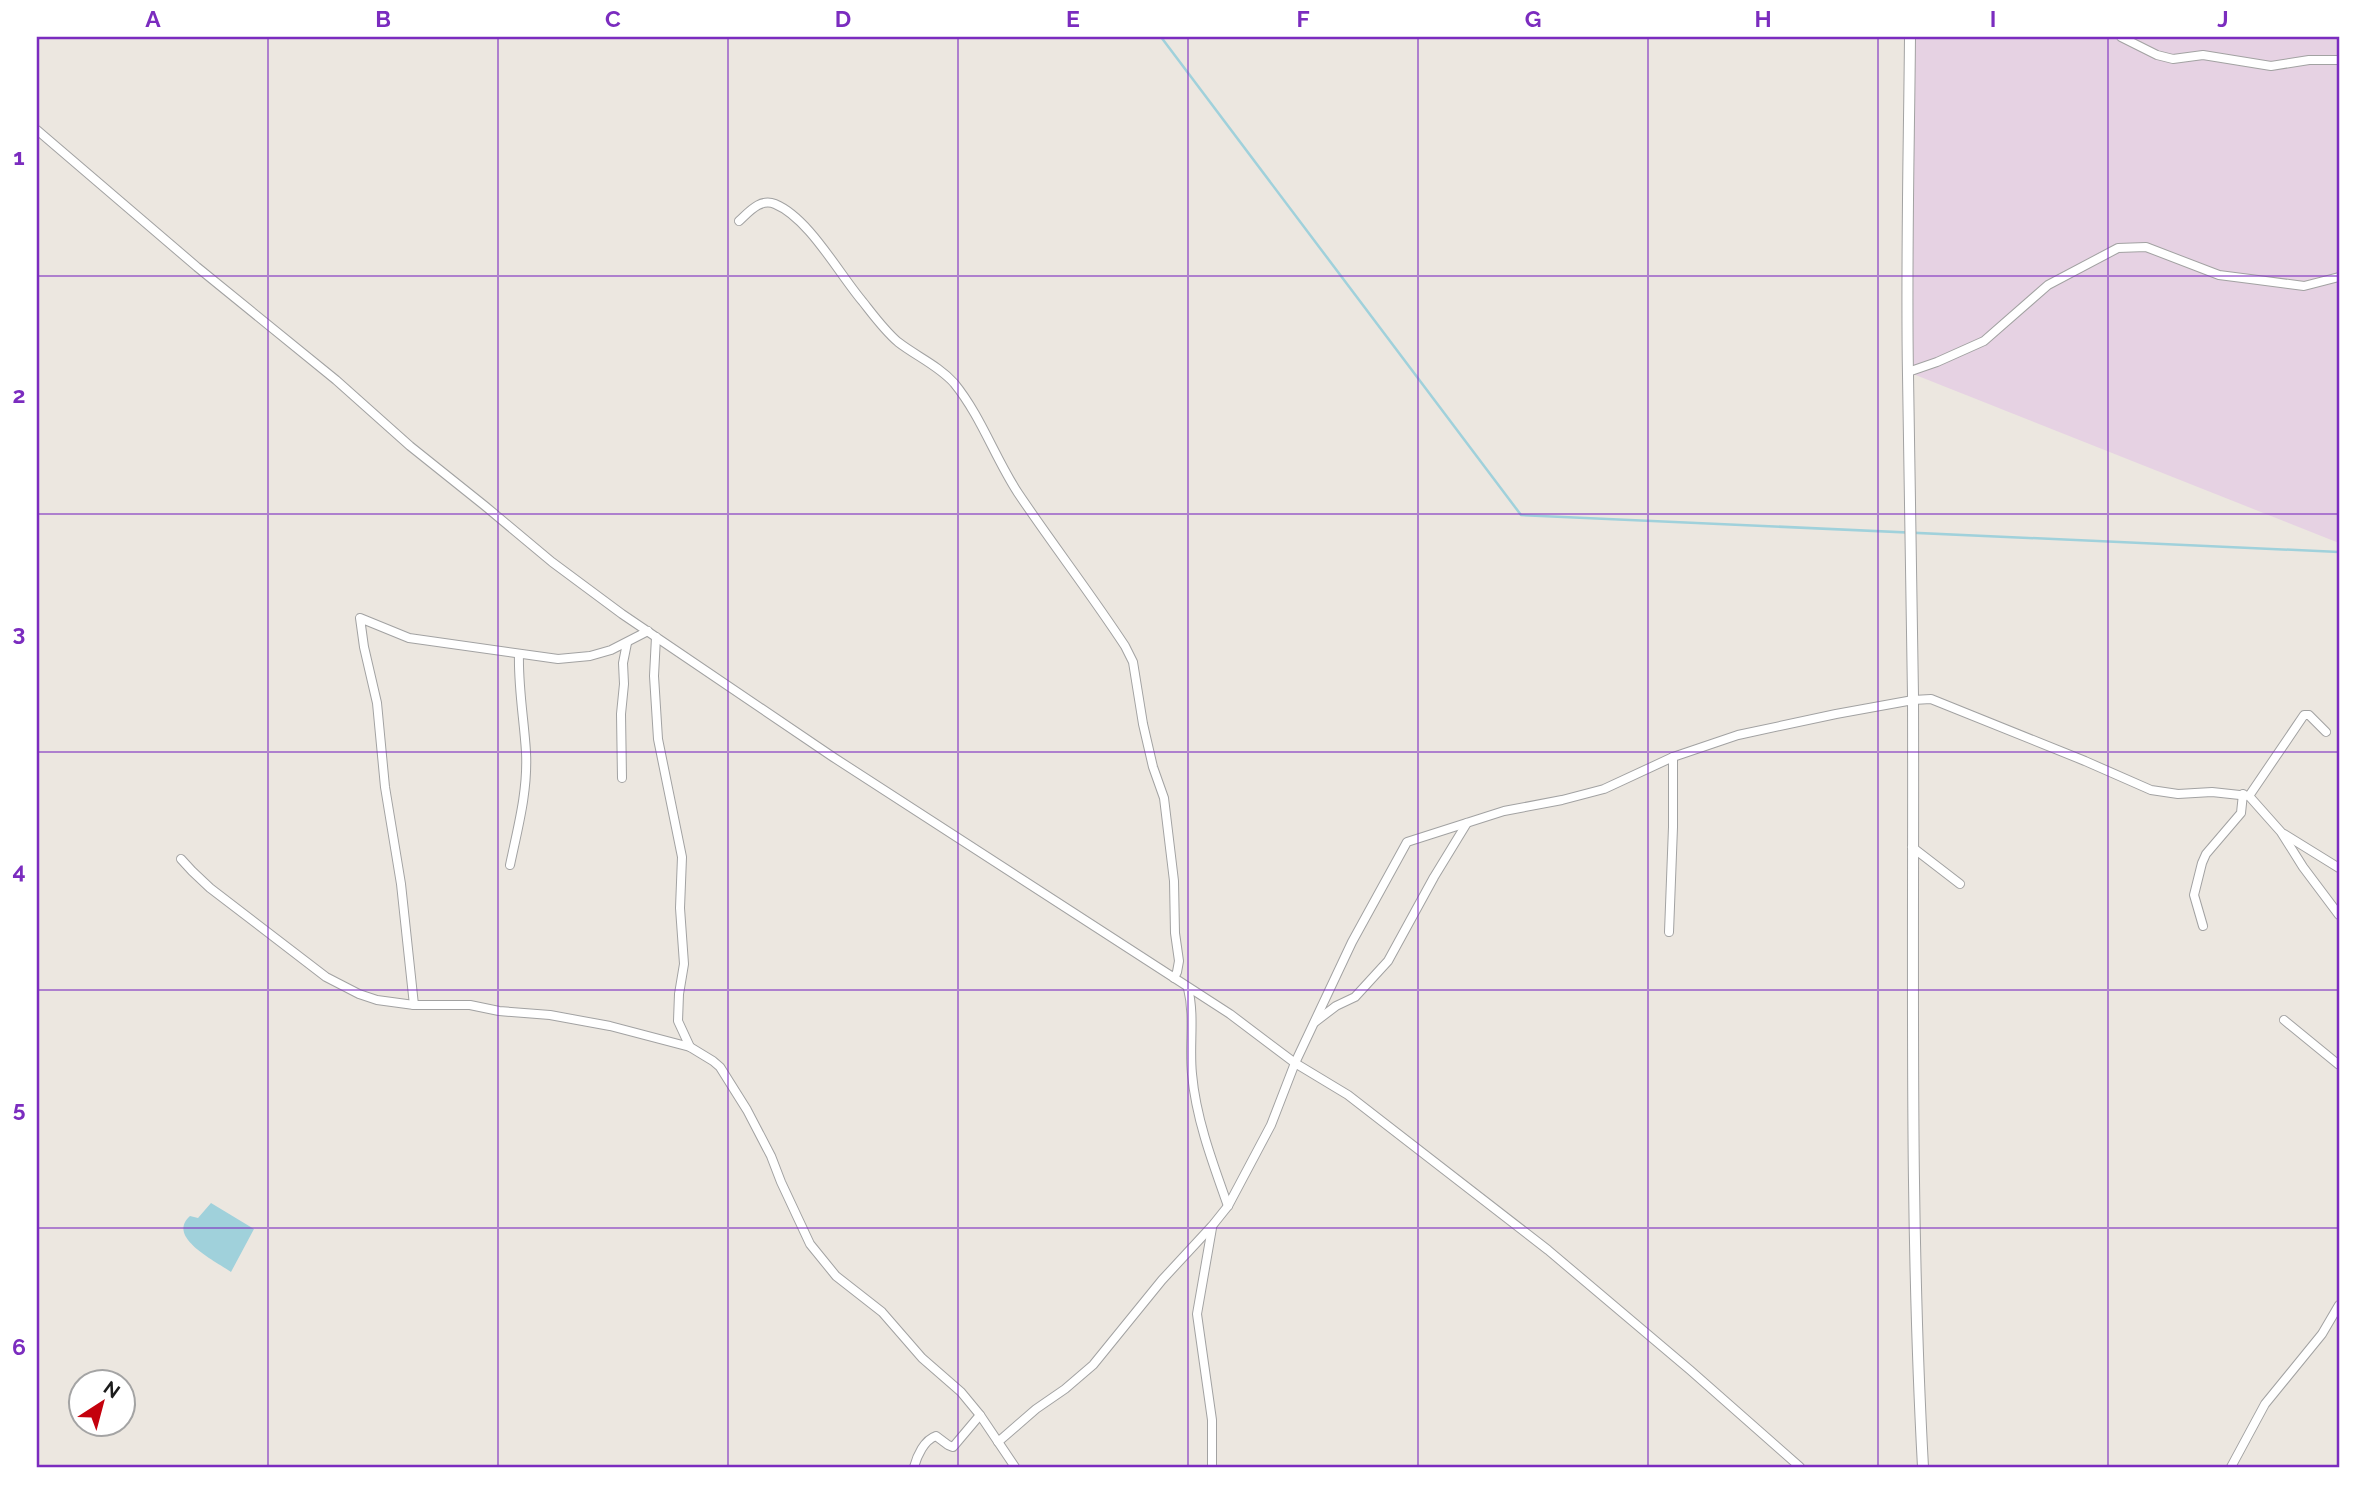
<svg xmlns="http://www.w3.org/2000/svg" width="2376" height="1504" font-family="Raleway,sans-serif">
  <style>
    .industrial { fill: #e6d2e3 }
    .water { fill: #a0d1db }
    .lines { fill: none; stroke-linecap: round; stroke-linejoin: round }
    .stream { stroke: #a0d1db; stroke-width: 2.5 }
    .minor-casing { stroke: #a2a2a2; stroke-width: 10 }
    .tertiary-casing { stroke: #a2a2a2; stroke-width: 12 }
    .minor { stroke: #fff; stroke-width: 8 }
    .tertiary { stroke: #fff; stroke-width: 10 }
    .grid { fill: none; stroke: #7b2cbf; stroke-width: 2; stroke-opacity: 0.55 }
    .neatline { fill: none; stroke: #7b2cbf; stroke-width: 2.5 }
    .grid-label { font-size: 23px; text-anchor: middle; font-weight: bold; fill: #7b2cbf }
  </style>
  <rect width="100%" height="100%" fill="#ece7e0"/>
  <path class="industrial" d="M1907,37H2339V543L1908,372Z"/>
  <path class="water" d="M211,1203L254,1229L231,1272C214,1260 166,1237 190,1216L198,1218Z"/>
  <g class="lines">
    <path class="stream" d="M1161,37L1521,515L2339,552"/>
    <defs>
      <g id="minor">
        <path d="M2121,37L2157,55L2173,59L2203,55L2271,66L2309,60H2339"/>
        <path d="M37,130L197,267L336,380L410,446L485,506L552,562L622,614L833,757L1230,1014L1295,1063L1348,1095L1548,1250L1690,1370L1800,1467"/>
        <path d="M739,221C749,212 760,198 775,204C809,218 839,274 863,302C874,316 885,331 898,342C916,356 939,366 954,383C981,416 995,458 1018,493C1053,545 1091,594 1125,646L1133,662L1143,724L1153,767L1164,798L1174,881L1175,933L1179,961L1177,972L1174,978"/>
        <path d="M1908,372L1937,362L1984,341L2048,285L2118,248L2146,247L2219,275L2258,280L2304,286L2339,277"/>
        <path d="M656,637L654,676L658,739L682,857L680,908L684,964L679,994L678,1021L690,1047"/>
        <path d="M622,778L621,714L624,684L623,663L627,643"/>
        <path d="M2249,796L2304,715H2309L2326,732"/>
        <path d="M2284,834L2339,868"/>
        <path d="M1912,847L1960,884"/>
        <path d="M181,859L192,871L210,888L326,977L359,994L377,1000L414,1005H470L499,1011L550,1015L610,1026L690,1047L713,1061L720,1067L747,1110L771,1156L781,1182L810,1244L836,1276L882,1312L922,1358L961,1392L980,1415L1015,1467"/>
        <path d="M510,865C518,827 528,791 526,752C524,719 518,687 519,654"/>
        <path d="M2203,926L2194,895L2202,863L2206,854L2241,813L2243,794"/>
        <path d="M1669,932L1673,827V757"/>
        <path d="M1188,988C1195,1017 1189,1045 1192,1074C1196,1119 1213,1164 1228,1206"/>
        <path d="M414,1005L401,884L385,787L377,703L364,647L360,618L409,638L558,659L590,656L611,650L648,631"/>
        <path d="M2284,1020L2339,1065"/>
        <path d="M1315,1022L1336,1006L1355,997L1388,961L1434,877L1467,823"/>
        <path d="M998,1442L1036,1409L1065,1389L1093,1365L1162,1280L1212,1226L1228,1206L1271,1125L1295,1063L1352,942L1407,842L1504,811L1562,800L1604,789L1673,757L1738,735L1836,714L1913,700L1931,699L2085,761L2151,790L2178,794L2212,792L2249,796L2281,832L2303,867L2339,915"/>
        <path d="M914,1467C917,1456 924,1440 936,1436L948,1445L953,1447L980,1415"/>
        <path d="M1212,1467V1420L1197,1314L1212,1228"/>
        <path d="M2231,1467L2265,1404L2322,1334L2339,1305"/>
      </g>
      <path id="tertiary" d="M1910,37C1909,149 1906,262 1908,375C1909,482 1912,590 1913,698C1914,954 1909,1211 1923,1467"/>
    </defs>
    <use href="#minor" class="minor-casing"/>
    <use href="#tertiary" class="tertiary-casing"/>
    <use href="#minor" class="minor"/>
    <use href="#tertiary" class="tertiary"/>
  </g>
  <path class="grid" d="M268,37V1467M498,37V1467M728,37V1467M958,37V1467M1188,37V1467M1418,37V1467M1648,37V1467M1878,37V1467M2108,37V1467M37,276H2339M37,514H2339M37,752H2339M37,990H2339M37,1228H2339"/>
  <rect width="2376" height="1504" fill="none" stroke="#ffffff" stroke-width="77"/>
  <g transform="translate(102 1403) rotate(36)"><circle r="33" fill="#ffffff" stroke="#a4a4a4" stroke-width="2"/>
  <path d="M0-5L12 26L0 18L-12 26Z" fill="#c4010d"/>
  <text y="-10" font-size="19" font-weight="bold" text-anchor="middle" fill="#1b1b1b">N</text>
  </g>
  <rect x="38" y="38" width="2300" height="1428" class="neatline"/>
  <g class="grid-label">
    <text x="153" y="27">A</text>
    <text x="383" y="27">B</text>
    <text x="613" y="27">C</text>
    <text x="843" y="27">D</text>
    <text x="1073" y="27">E</text>
    <text x="1303" y="27">F</text>
    <text x="1533" y="27">G</text>
    <text x="1763" y="27">H</text>
    <text x="1993" y="27">I</text>
    <text x="2223" y="27">J</text>
    <text x="19" y="165">1</text>
    <text x="19" y="403">2</text>
    <text x="19" y="641">3</text>
    <text x="19" y="879">4</text>
    <text x="19" y="1117">5</text>
    <text x="19" y="1355">6</text>
  </g>
</svg>
